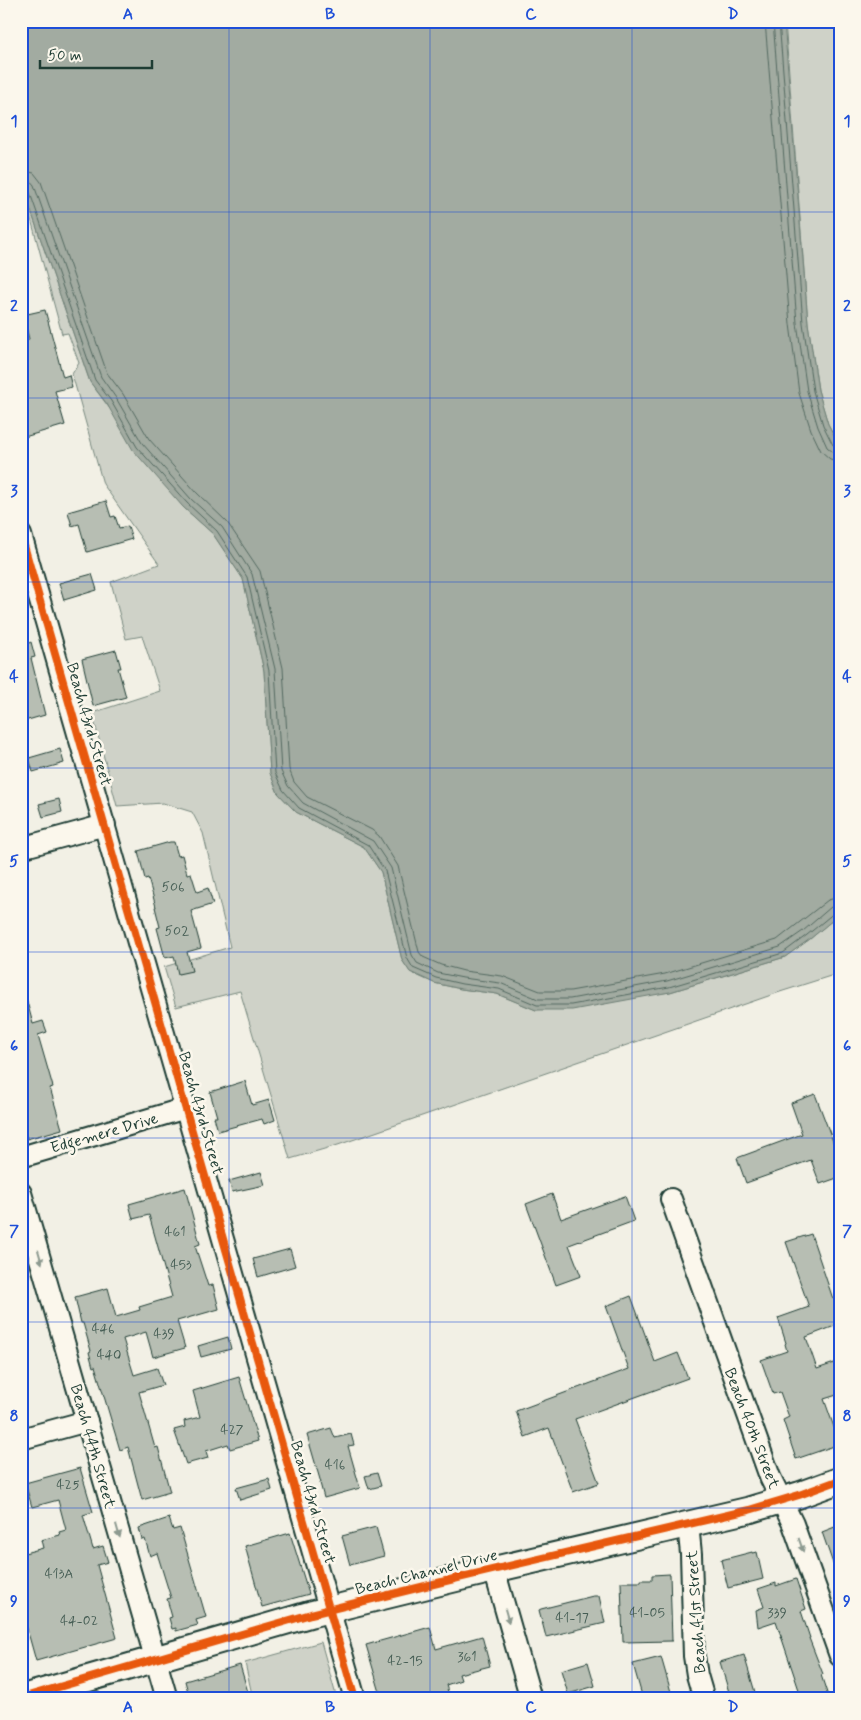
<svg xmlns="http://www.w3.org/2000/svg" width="861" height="1720" font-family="Mynerve,sans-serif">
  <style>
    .green { fill: #cfd2c8; stroke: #77887e }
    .water { fill: #a2aba1; stroke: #6e7f75 }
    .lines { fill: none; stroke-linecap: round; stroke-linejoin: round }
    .shore { stroke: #536960; stroke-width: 1 }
    .building { fill: #b7beb3; stroke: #1f3d34 }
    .minor-casing { stroke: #1f3d34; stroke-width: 24 }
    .major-casing { stroke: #1f3d34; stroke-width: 29 }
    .minor { stroke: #fbf7ec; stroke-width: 20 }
    .major { stroke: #fbf7ec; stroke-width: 25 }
    .cycleway-casing { stroke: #fbf7ec; stroke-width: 11 }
    .cycleway { stroke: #e8590c; stroke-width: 8 }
    .oneway { fill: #8d9a90 }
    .grid { fill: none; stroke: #1d4ed8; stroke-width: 1; stroke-opacity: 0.55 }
    .labels { text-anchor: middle; stroke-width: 5; stroke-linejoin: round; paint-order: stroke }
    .number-label { font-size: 14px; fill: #455d54 }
    .street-label { font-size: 16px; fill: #1f3d34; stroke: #fbf7ec }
    .neatline { fill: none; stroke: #1d4ed8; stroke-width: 2 }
    .grid-label { font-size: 16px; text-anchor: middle; font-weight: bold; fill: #1d4ed8 }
  </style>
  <rect width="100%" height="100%" fill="#f2f0e5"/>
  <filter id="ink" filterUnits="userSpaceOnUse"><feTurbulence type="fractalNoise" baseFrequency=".02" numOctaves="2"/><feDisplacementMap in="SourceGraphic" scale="10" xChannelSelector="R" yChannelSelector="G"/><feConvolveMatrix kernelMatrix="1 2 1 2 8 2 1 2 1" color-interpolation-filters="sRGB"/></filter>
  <g filter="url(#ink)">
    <g class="green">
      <path d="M785,21H840V446L828,424L818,390L808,323Z"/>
      <path d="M21,182L90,382L183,507L213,534L243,579L264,671L270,773L278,793L296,812L364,847L381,872L402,960L410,972L434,983L461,989L497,994L536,1010L670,992L785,957L810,939L840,914V973L780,992L338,1145L290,1159L240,991L176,1007L164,967L230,947L203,833L192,812L163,803L117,806L92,713L160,691L142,636L126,639L111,582L159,564L103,484L72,374L79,363L68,333L62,334Z"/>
      <path d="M321,1642L337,1699H253L245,1663Z"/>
    </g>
    <path class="water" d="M21,21H784L808,323L818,390L828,424L840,446V914L810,939L785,957L670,992L572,1010H536L497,994L461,989L434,983L410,972L402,960L381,872L364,847L296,812L278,793L270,773L264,671L243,579L213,534L183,507L133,450L107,404L90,382L21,182Z"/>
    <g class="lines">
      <g class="shore">
        <path d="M765,21L790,324L799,393L811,430L821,451L830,459L840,461"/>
        <path d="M773,21L797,323L807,391L818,427L827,447L833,452L840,453"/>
        <path d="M779,21L803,323L813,391L823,425L833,445L840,447"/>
        <path d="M21,170L34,173L41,182L107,373L123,394L149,439L197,493L227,522L260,571L283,668L289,769L294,782L307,797L372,830L379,836L398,866L419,952L423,957L441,965L464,971L502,976L540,991H570L665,974L777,940L828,900L840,897"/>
        <path d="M21,177L29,179L34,185L101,377L116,398L142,443L191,499L222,527L252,574L275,669L281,771L288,786L303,803L373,841L391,868L412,955L417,963L438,973L463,978L500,983L538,999H570L667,981L780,947L803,931L831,907L840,905"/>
        <path d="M21,184H26L28,187L95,380L111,401L137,447L187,503L217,531L247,577L269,671L275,773L283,790L299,808L368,845L385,871L407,958L413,968L436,978L462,984L499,989L537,1005H571L669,987L783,953L807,935L835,912L840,911"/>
      </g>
    </g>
    <g class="building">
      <path d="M45,310L63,377L69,375L72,387L55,391L65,425L21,438V342L29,339L23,315Z"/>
      <path d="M106,501L111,517L115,516L119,528L128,526L132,539L87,552L79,524L72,526L68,512Z"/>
      <path d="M92,574L97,590L64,600L59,583Z"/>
      <path d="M25,636L27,644L31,642L35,657L31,658L45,715L21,722V637Z"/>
      <path d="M116,650L121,668H118L126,697L93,706L82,659Z"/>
      <path d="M60,749L64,763L33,772L29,758Z"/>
      <path d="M59,799L62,812L43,817L39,804Z"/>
      <path d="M170,842H174L178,856L182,855L187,874L191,873L197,892L208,888L213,904L191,911L201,948L187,952L192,971L178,974L174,956L165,958L157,928L160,927L155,907H156L148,878L145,879L138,851Z"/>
      <path d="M21,994H25L33,1024L43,1021L47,1032L38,1035L53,1087L50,1088L62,1129L27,1139L21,1121Z"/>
      <path d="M245,1081L252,1105L269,1100L275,1120L264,1124L262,1119L218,1131L214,1117H217L210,1092Z"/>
      <path d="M815,1094L840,1160V1177L820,1184L811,1160L746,1183L737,1158L802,1134L791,1103Z"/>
      <path d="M261,1172L265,1185L232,1192L229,1181Z"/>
      <path d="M185,1188L200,1244L195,1246L208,1286L213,1285L219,1309L177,1321L185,1348L153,1357L146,1332L123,1339L134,1375L157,1368L163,1385L139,1392L155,1448L158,1447L170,1492L142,1500L128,1447L120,1450L95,1366L93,1367L89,1352L91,1351L83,1323H81L75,1297L108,1288L116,1317L140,1310L139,1307L172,1297L149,1215L133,1219L129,1204Z"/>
      <path d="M552,1194L561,1219L625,1196L634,1221L569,1245L581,1276L556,1285L526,1204Z"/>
      <path d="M811,1234L833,1299L840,1297V1324L806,1337L817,1369L840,1361V1394L824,1399L840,1444L796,1459L783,1420L789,1417L780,1392L773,1394L761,1360L787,1351L785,1344L786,1343L778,1318L809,1307L786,1242Z"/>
      <path d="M290,1249L295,1266L258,1277L253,1259Z"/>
      <path d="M631,1296L655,1362L678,1353L688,1378L575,1419L599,1483L573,1492L549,1428L525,1437L516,1411L629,1369L606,1306Z"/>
      <path d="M228,1337L231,1349L201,1357L198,1346Z"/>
      <path d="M239,1377L258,1441L230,1449L228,1444L206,1451L208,1458L186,1464L174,1430L185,1427L184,1421L200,1417L193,1391Z"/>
      <path d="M331,1428L335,1438L351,1434L354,1445L348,1446L360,1488L324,1498L320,1483H321L307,1435Z"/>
      <path d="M80,1468L93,1512L83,1515L93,1549L103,1546L108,1562L97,1565L117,1638L36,1661L24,1618L21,1619V1554L43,1548L41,1540L60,1535L59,1532L66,1530L58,1500L32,1507L25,1483Z"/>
      <path d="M377,1473L381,1486L369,1489L365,1476Z"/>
      <path d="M269,1479L272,1490L240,1500L236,1488Z"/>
      <path d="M169,1518L173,1530L180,1528L206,1617L196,1620L198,1625L176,1631V1628L172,1629L169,1618L172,1617L167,1599L171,1598L157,1553L150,1556L145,1539L142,1540L139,1528Z"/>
      <path d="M840,1525V1578H838L822,1532Z"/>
      <path d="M376,1527L384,1556L350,1565L342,1536Z"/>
      <path d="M290,1533L309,1594L262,1607L245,1546Z"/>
      <path d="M752,1552V1553L757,1552L763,1579L728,1588L721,1560Z"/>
      <path d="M670,1574L672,1641L623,1642L621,1582H641V1580H652V1575Z"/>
      <path d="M796,1579L806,1609L801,1611L810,1638H809L823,1674L821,1675L829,1699H802L776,1621L758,1627L756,1610L764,1607L758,1589L776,1583V1586Z"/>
      <path d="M593,1596H599L605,1623L546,1637L539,1610L541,1609Z"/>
      <path d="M430,1627L436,1649L482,1636L490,1666L459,1674L461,1680L446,1685L450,1699H382L366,1645Z"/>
      <path d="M744,1655L757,1699H731L720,1662Z"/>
      <path d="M661,1657L673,1699H643L633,1664Z"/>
      <path d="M588,1662L595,1686L568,1694L561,1670Z"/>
      <path d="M240,1665L250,1699H190L185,1681Z"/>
    </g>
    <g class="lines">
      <defs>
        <g id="minor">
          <path d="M21,535L355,1699"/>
          <path d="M21,848L105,825"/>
          <path d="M21,1157L186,1108"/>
          <path d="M21,1193L167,1699"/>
          <path d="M671,1199L770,1477L793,1524L840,1656"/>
          <path d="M21,1439L87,1421"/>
          <path d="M688,1524L691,1554L694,1656L697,1675L704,1699"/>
          <path d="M494,1569L531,1699"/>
        </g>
        <path id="major" d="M21,1698L311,1614L458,1578L749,1510L799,1495L840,1480"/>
      </defs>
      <use href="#minor" class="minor-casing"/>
      <use href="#major" class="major-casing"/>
      <use href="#minor" class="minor"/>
      <use href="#major" class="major"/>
      <defs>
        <g id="cycleway">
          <path d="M21,535L355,1699"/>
          <path d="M21,1698L311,1614L458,1578L749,1510L799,1495L840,1480"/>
        </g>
      </defs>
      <use href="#cycleway" class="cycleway-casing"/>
      <use href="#cycleway" class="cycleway"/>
    </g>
    <defs><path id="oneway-solid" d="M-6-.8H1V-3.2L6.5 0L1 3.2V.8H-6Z" transform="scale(1.25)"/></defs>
    <g class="oneway">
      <use href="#oneway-solid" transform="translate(40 1257) rotate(74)"/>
      <use href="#oneway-solid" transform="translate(118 1531) rotate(74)"/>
      <use href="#oneway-solid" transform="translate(801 1545) rotate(71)"/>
      <use href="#oneway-solid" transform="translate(507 1616) rotate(74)"/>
    </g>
  </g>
  <path class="grid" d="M229,21V1699M430,21V1699M632,21V1699M21,212H840M21,398H840M21,582H840M21,768H840M21,952H840M21,1138H840M21,1322H840M21,1508H840"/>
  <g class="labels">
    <g class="number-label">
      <text x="173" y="891">506</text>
      <text x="177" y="935">502</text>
      <text x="175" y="1236">461</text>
      <text x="181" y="1269">453</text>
      <text x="103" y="1333">446</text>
      <text x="164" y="1338">439</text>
      <text x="109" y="1359">440</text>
      <text x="232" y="1434">427</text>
      <text x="335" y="1469">416</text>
      <text x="68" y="1489">425</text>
      <text x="59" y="1578">413A</text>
      <text x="647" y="1617">41-05</text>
      <text x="777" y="1617">339</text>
      <text x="572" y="1622">41-17</text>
      <text x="79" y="1625">44-02</text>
      <text x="467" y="1661">361</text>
      <text x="405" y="1665">42-15</text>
    </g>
    <g class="street-label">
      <text transform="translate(90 724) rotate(74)" y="6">Beach 43rd Street</text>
      <text transform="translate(202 1113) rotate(74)" y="6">Beach 43rd Street</text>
      <text transform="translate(104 1132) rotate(-16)" y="6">Edgemere Drive</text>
      <text transform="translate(753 1428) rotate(69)" y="6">Beach 40th Street</text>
      <text transform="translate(94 1446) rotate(74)" y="6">Beach 44th Street</text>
      <text transform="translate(314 1502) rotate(74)" y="6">Beach 43rd Street</text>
      <text transform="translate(426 1571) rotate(-14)" y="6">Beach Channel Drive</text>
      <text transform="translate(695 1612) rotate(-94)" y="6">Beach 41st Street</text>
    </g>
  </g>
  <rect width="861" height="1720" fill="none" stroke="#fbf7ec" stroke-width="55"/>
  <path d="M40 60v8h112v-8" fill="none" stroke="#1f3d34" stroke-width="2.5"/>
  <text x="48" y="60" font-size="15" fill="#1f3d34" stroke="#fbf7ec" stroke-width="4" paint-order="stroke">50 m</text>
  <rect x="28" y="28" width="806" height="1664" class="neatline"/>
  <g class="grid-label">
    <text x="128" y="19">A</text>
    <text x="330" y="19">B</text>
    <text x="531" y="19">C</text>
    <text x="733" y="19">D</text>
    <text x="14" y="126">1</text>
    <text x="847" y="126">1</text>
    <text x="14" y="311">2</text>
    <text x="847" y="311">2</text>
    <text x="14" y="496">3</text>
    <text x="847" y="496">3</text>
    <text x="14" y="681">4</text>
    <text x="847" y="681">4</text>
    <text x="14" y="866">5</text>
    <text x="847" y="866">5</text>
    <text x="14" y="1051">6</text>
    <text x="847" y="1051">6</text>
    <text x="14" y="1236">7</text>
    <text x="847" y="1236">7</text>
    <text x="14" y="1421">8</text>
    <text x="847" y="1421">8</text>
    <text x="14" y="1606">9</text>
    <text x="847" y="1606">9</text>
    <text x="128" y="1712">A</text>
    <text x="330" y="1712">B</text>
    <text x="531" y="1712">C</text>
    <text x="733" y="1712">D</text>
  </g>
</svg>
